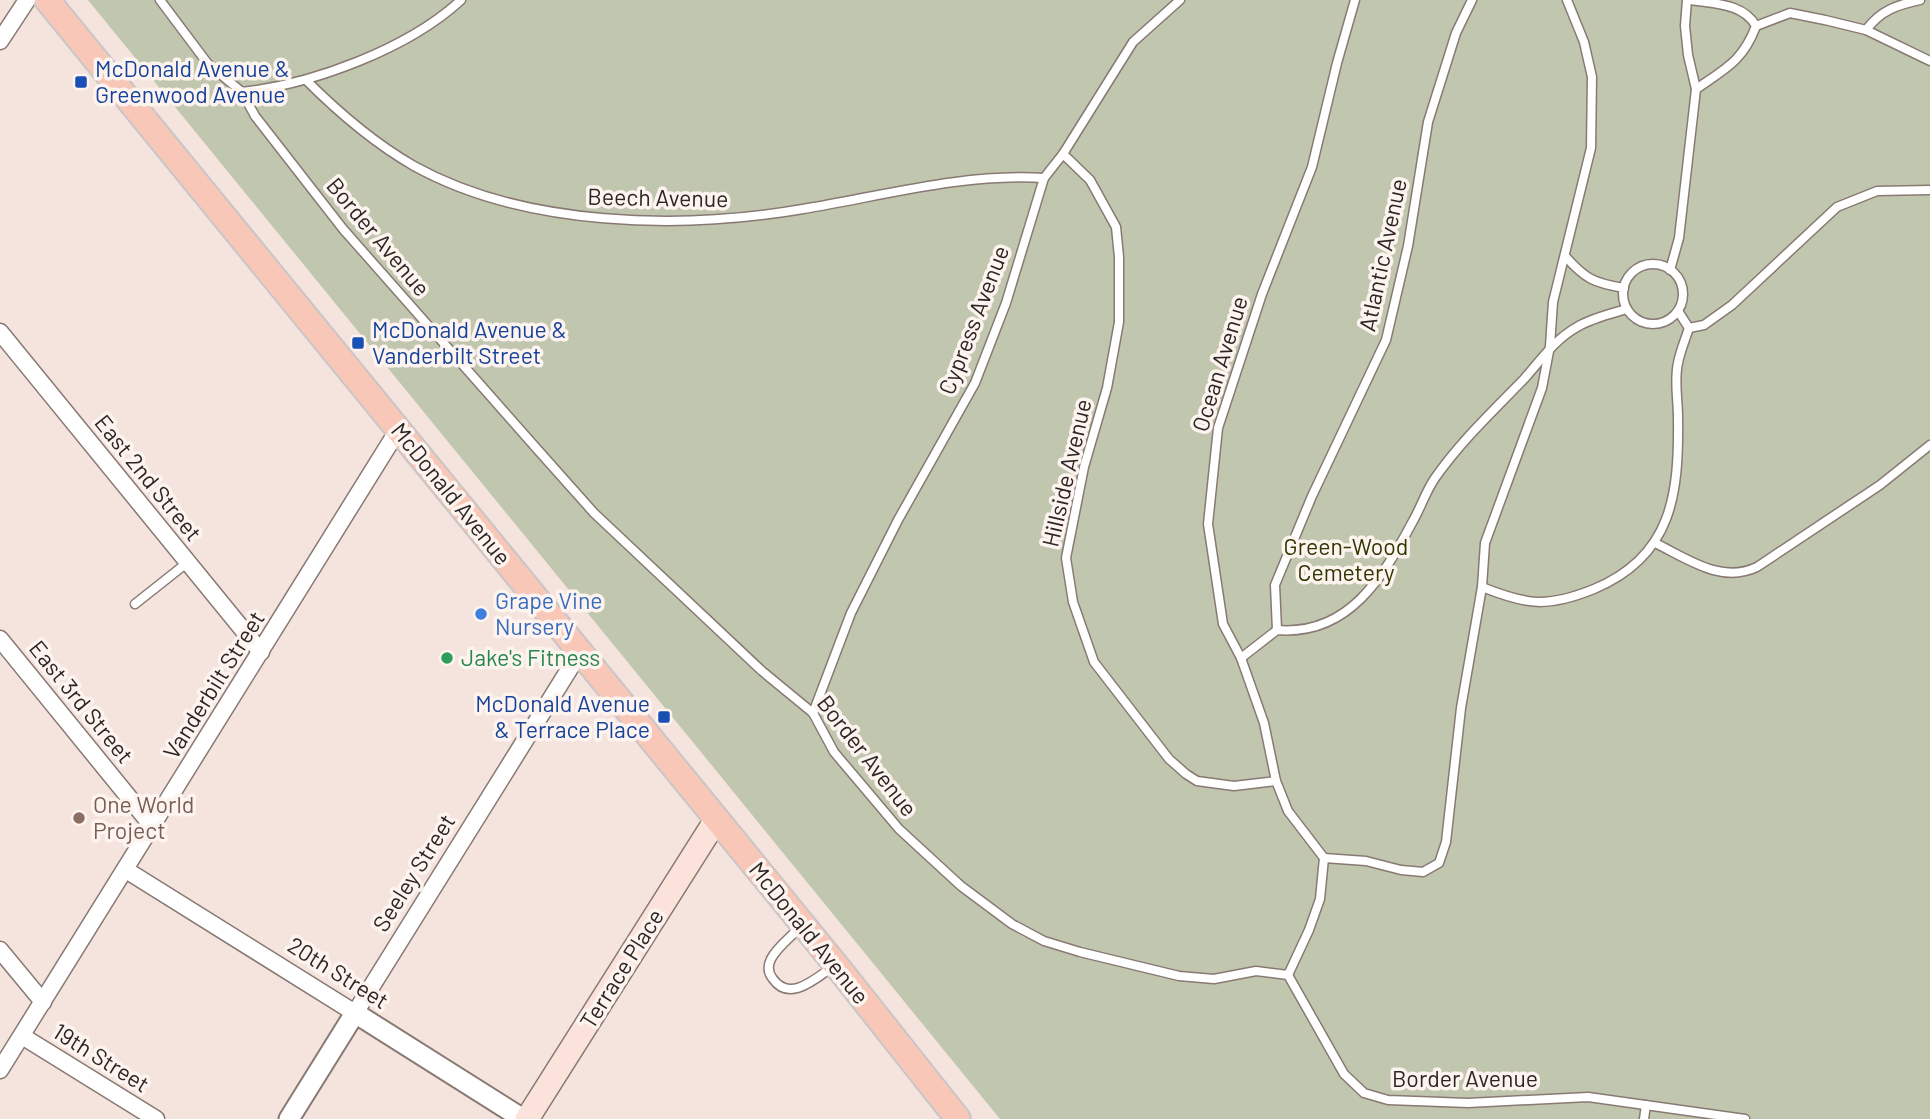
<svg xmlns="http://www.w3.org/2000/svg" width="1930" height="1119" font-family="Barlow,sans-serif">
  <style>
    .green { fill: #c1c6af }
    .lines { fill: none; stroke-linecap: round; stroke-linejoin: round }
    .service-casing { stroke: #887973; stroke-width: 11 }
    .minor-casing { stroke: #887973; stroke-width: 19 }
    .tertiary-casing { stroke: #887973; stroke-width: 23 }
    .secondary-casing { stroke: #887973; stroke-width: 26 }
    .primary-casing { stroke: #c8c6c6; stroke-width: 28 }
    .service { stroke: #fff; stroke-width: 8 }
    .minor { stroke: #fff; stroke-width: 16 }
    .tertiary { stroke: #fff; stroke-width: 19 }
    .secondary { stroke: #fbe3db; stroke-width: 23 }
    .primary { stroke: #f8c7b8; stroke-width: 24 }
    .transit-dot { fill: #1a4fb4; stroke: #fdf3ef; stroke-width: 2.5 }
    .shop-dot { fill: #3f7fe0; stroke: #fdf3ef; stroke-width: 2.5 }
    .leisure-dot { fill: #2e9e5b; stroke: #fdf3ef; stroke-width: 2.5 }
    .education-dot { fill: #8d6e63; stroke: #fdf3ef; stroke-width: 2.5 }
    .labels { text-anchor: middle; stroke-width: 7; stroke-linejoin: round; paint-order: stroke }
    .transit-label { font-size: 23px; fill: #164399; stroke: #fdf3ef; text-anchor: start }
    .street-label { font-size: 23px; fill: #2b2523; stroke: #fdf3ef }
    .park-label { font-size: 23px; fill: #2f3600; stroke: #fdf3ef }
    .shop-label { font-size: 23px; fill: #366cbe; stroke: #fdf3ef; text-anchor: start }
    .leisure-label { font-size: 23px; fill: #27864d; stroke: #fdf3ef; text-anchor: start }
    .education-label { font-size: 23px; fill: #785e54; stroke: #fdf3ef; text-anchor: start }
  </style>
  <rect width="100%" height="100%" fill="#f5e4de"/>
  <path class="green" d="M88,0H1930V1119H1000Z"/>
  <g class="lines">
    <defs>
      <g id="service">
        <path d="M160,0L208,64L242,92L255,116L343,229L537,449L594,513L762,671L813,713L834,752L899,829L961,886L1012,924L1044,941L1080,952L1179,976L1214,979L1256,971L1288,975L1344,1074L1364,1093L1388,1100L1468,1103L1588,1097L1745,1119"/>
        <path d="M1691,0C1714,4 1743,3 1756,26C1743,61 1725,69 1696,89"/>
        <path d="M1756,26L1790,13L1825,20L1866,30L1930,61"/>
        <path d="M1866,30C1881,10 1897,5 1920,0"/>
        <path d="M306,80C339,113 374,143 414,166C524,227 681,230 803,209C882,196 963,173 1044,178"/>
        <path d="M242,92C313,84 408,49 461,0"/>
        <path d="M1063,154L1090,180L1116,227L1119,257V322L1107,388L1084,467L1066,558L1073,602L1094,662L1169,759L1186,774L1197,781L1234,786L1276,781"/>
        <path d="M1565,256C1585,279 1594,283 1624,288"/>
        <circle cx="1653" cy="294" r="30"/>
        <path d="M1670,270L1679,238L1696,89L1688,55L1685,26L1687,0"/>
        <path d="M1678,311L1689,328"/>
        <path d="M1689,328L1704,325L1732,305L1837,207L1877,191L1930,190"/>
        <path d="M1655,543C1688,559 1721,584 1757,567L1880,485L1930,445"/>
        <path d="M1482,587C1527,605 1547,608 1594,589C1673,556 1679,493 1678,417C1678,400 1674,380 1678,363C1680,352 1685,340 1689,328"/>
        <path d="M135,604L188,562"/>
        <path d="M1277,630L1275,585L1312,496L1386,340L1408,246L1428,122L1456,33L1472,0"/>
        <path d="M1241,658L1277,630C1349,636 1383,577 1413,521C1421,507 1426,491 1435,478C1461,441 1493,411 1524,379C1541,360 1554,340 1577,327C1592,318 1610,314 1627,309"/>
        <path d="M813,713L851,613L898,520L975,383L1006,303L1044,178L1063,154L1133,42L1180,0"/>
        <path d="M1324,858L1366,861L1401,870L1423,872L1439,863L1446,842L1461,708L1482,587L1485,543L1542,388L1550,346L1553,302L1591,148L1592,77L1584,42L1567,0"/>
        <path d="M800,927C791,937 777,947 771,959C767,967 768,973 773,979C790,1003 816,978 834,966"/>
        <path d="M1288,975L1309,930L1320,899L1324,858L1288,811L1276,781L1264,723L1241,658L1223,624L1208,524L1218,428L1262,294L1312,167L1337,63L1355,0"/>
        <path d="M1644,1119L1646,1105"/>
      </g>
      <g id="minor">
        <path d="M0,41L27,0"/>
        <path d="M0,332L261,652"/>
        <path d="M0,639L153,827"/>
        <path d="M126,870L355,1013L580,652"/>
        <path d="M0,950L43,1002"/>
        <path d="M22,1036L156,1119"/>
        <path d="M0,1070L398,430"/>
      </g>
      <path id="tertiary" d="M289,1119L355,1013L523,1119"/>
      <path id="secondary" d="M527,1119L716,820"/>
      <path id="primary" d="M47,0L836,965L958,1119"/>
    </defs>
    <use href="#service" class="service-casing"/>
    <use href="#minor" class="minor-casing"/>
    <use href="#tertiary" class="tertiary-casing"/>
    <use href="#secondary" class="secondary-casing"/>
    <use href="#primary" class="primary-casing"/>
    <use href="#service" class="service"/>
    <use href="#minor" class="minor"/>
    <use href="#tertiary" class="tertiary"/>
    <use href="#secondary" class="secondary"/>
    <use href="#primary" class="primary"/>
  </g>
  <g class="transit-dot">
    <rect x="74" y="75" width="14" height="14" rx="3.5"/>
    <rect x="351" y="336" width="14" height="14" rx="3.5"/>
    <rect x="657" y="710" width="14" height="14" rx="3.5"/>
  </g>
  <circle class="shop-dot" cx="481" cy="614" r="7"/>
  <circle class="leisure-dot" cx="447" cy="658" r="7"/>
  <circle class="education-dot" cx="79" cy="818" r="7"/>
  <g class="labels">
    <g class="transit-label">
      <text x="95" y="77">McDonald Avenue &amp;<tspan x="95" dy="26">Greenwood Avenue</tspan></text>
      <text x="372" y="338">McDonald Avenue &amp;<tspan x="372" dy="26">Vanderbilt Street</tspan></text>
      <text x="650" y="712" text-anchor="end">McDonald Avenue<tspan x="650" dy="26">&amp; Terrace Place</tspan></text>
    </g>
    <g class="street-label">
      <text transform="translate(658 198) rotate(1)" y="8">Beech Avenue</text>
      <text transform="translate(378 237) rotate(50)" y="8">Border Avenue</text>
      <text transform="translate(1383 255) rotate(-78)" y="8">Atlantic Avenue</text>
      <text transform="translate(974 320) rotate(-69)" y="8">Cypress Avenue</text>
      <text transform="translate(1220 364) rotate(-73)" y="8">Ocean Avenue</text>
      <text transform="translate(1067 473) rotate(-77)" y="8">Hillside Avenue</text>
      <text transform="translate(148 478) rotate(51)" y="8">East 2nd Street</text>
      <text transform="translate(451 494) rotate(51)" y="8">McDonald Avenue</text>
      <text transform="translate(214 685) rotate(-58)" y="8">Vanderbilt Street</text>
      <text transform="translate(81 702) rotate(51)" y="8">East 3rd Street</text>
      <text transform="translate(867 756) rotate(52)" y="8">Border Avenue</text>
      <text transform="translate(414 873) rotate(-58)" y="8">Seeley Street</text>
      <text transform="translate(809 933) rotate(51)" y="8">McDonald Avenue</text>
      <text transform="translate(622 969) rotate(-58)" y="8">Terrace Place</text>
      <text transform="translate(338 973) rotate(32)" y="8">20th Street</text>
      <text transform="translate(101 1058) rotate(32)" y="8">19th Street</text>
      <text x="1465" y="1087">Border Avenue</text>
    </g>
    <g class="park-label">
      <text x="1346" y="555">Green-Wood<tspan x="1346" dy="26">Cemetery</tspan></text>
    </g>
    <g class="shop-label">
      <text x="495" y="609">Grape Vine<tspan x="495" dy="26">Nursery</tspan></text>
    </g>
    <g class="leisure-label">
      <text x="461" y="666">Jake's Fitness</text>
    </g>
    <g class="education-label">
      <text x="93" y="813">One World<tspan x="93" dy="26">Project</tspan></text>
    </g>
  </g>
</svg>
